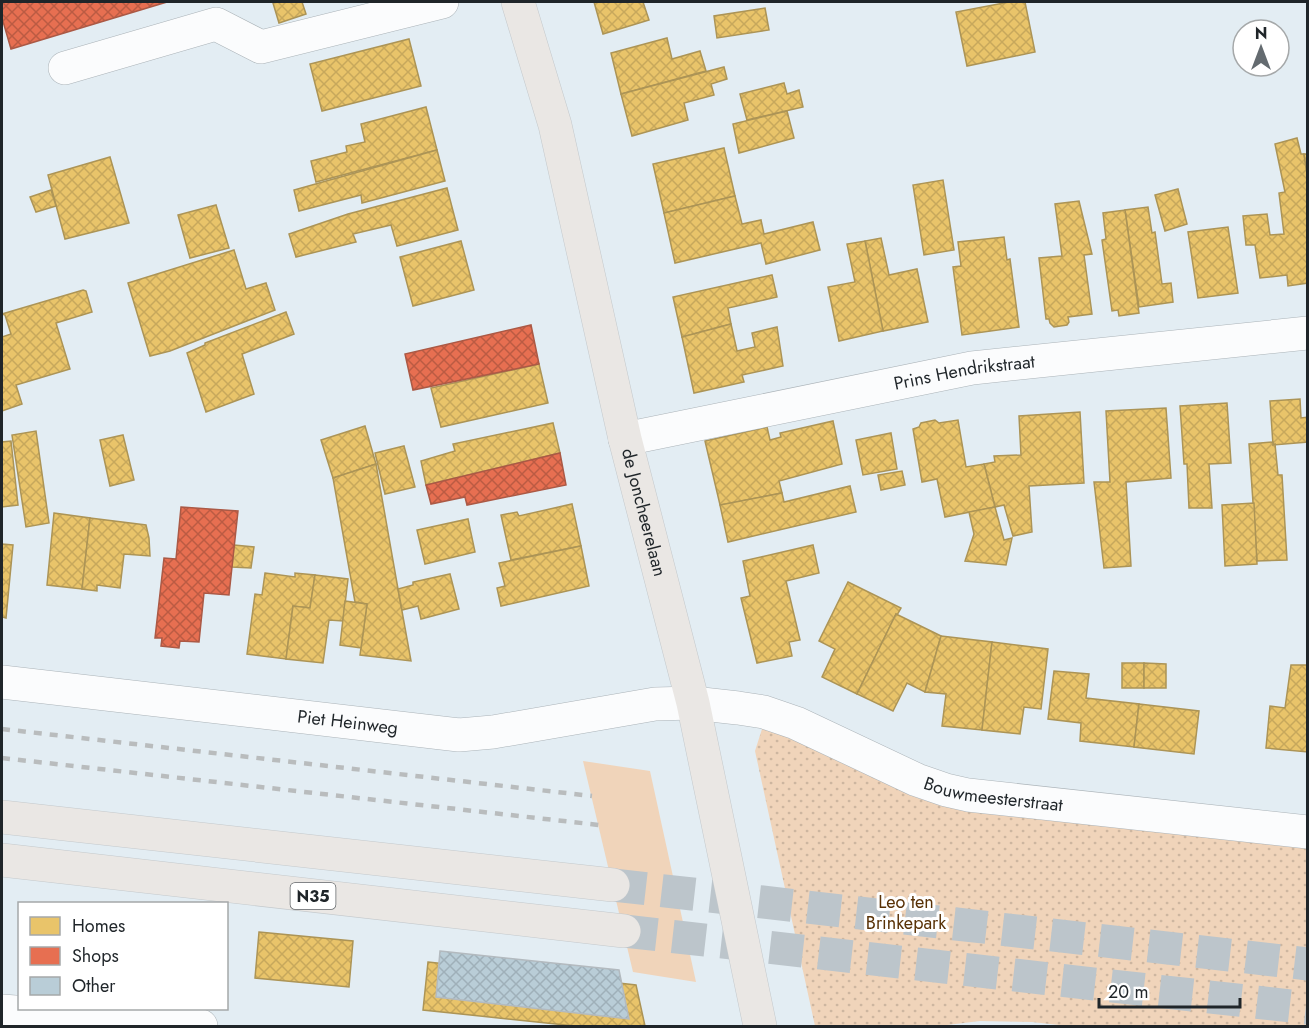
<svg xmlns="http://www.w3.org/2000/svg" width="1309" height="1028" font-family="Jost,sans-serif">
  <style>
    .grass { fill: #f0d4ba }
    .park { fill: url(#park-dots) }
    .homes { fill: url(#homes-cross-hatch); stroke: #ac9456; stroke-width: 1.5 }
    .shops { fill: url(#shops-cross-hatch); stroke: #ab5945; stroke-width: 1.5 }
    .building { fill: url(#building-cross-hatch); stroke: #b3babf; stroke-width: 1.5 }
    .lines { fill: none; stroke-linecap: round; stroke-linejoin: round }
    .major-tunnel { stroke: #bcc5cb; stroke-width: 33; stroke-dasharray: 33 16; stroke-linecap: butt }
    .minor-casing { stroke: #abb3b8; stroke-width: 34 }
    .major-casing { stroke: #c4c9cc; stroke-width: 34 }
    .minor { stroke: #fbfcfd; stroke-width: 33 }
    .major { stroke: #eae7e4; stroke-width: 33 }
    .rail { stroke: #b9bcbd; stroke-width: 4.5; stroke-dasharray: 8 8; stroke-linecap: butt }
    .labels { text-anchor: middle; stroke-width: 6; stroke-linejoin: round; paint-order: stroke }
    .shield { fill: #fff; stroke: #626669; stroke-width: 1.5 }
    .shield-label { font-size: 16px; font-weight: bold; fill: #1f2529 }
    .street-label { font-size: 18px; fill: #1f2529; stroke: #fff }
    .park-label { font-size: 18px; fill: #583106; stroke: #fff }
  </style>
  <defs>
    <pattern id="park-dots" width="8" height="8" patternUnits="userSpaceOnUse" patternTransform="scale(1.5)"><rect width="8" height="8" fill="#f0d4ba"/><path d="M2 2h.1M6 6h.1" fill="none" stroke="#cdb6a0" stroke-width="1.8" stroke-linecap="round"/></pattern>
    <pattern id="homes-cross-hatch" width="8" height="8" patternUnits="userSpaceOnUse" patternTransform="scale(1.5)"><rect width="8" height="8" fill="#e9c46a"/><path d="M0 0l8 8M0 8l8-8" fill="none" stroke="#c7a85c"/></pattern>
    <pattern id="shops-cross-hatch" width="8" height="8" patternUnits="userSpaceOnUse" patternTransform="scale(1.5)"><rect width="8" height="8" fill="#e76f51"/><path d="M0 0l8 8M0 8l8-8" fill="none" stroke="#bb5b43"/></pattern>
    <pattern id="building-cross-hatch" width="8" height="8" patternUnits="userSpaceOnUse" patternTransform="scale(1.5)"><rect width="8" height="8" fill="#b9cdd7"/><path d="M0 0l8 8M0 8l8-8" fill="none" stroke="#9fb0b9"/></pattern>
  </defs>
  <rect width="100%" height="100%" fill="#e3edf3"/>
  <path class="grass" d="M583,761L650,771L696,982L633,972Z"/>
  <path class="park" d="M762,729L794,737L918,798L940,804L1307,844V1026H1068L1032,1022L980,1021L939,1026H815L755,751Z"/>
  <g class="homes">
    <path d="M278,2H302L306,14L279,23L273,3Z"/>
    <path d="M594,2H643L649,20L603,34Z"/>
    <path d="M1009,2H1025L1035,52L967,66L956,12Z"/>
    <path d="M765,8L769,30L717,38L714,16Z"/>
    <path d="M667,38L672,59L700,51L706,71L621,94L611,53Z"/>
    <path d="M409,39L421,86L322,111L310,64Z"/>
    <path d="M724,67L727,79L711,84L714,95L684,103L688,120L632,136L621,94Z"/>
    <path d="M784,83L787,94L799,90L803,107L747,120L740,94Z"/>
    <path d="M426,107L437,150L316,182L311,161L347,152L346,146L365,142L361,124Z"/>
    <path d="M787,111L794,138L739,153L733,124Z"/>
    <path d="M1297,138L1301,154H1304L1308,177V283L1288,286L1287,275L1260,278L1255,245H1246L1243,216L1267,214L1270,235L1284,234L1279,193L1285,192L1275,144Z"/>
    <path d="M724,148L735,196L664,213L653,164Z"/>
    <path d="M437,150L445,181L362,203L361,195L299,211L294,190Z"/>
    <path d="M1304,154H1308V177L1307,174Z"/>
    <path d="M110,157L129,223L65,239L48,175Z"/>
    <path d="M943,180L954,250L924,255L913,185Z"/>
    <path d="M447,188L458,230L397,246L391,225L353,234L356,242L296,257L289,234L348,214Z"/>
    <path d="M1178,189L1187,224L1165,231L1155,195Z"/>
    <path d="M51,190L56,206L36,212L30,197Z"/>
    <path d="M735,196L742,224L761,220L764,234L813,222L820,250L766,264L761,243L675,263L664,213Z"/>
    <path d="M1079,201L1092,254L1084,255L1092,314L1068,317L1069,322L1067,325L1054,327L1050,323L1049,319H1046L1039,258L1062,256L1055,204Z"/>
    <path d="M216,205L229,248L190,258L178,215Z"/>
    <path d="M1148,207L1152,233L1155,232L1162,284L1171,283L1173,302L1139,307L1125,210Z"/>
    <path d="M1125,210L1139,313L1119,316L1118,310L1112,311L1102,240L1106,239L1103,213Z"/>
    <path d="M1228,227L1238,293L1198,298L1188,232Z"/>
    <path d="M1004,237L1007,260L1010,259L1019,327L962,335L953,267L961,266L958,242Z"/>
    <path d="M881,238L889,275L917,269L928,322L883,331L865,241Z"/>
    <path d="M461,241L474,290L413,306L400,257Z"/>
    <path d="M865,241L883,331L839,341L828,287L855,282L847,244Z"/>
    <path d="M234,250L246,289L266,283L275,310L170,351L150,356L128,283Z"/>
    <path d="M772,275L777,297L728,308L731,324L682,337L673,297Z"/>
    <path d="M83,290L86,291L92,312L56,323L70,369L16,385L22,404L2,411V337L11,334L5,315L2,314Z"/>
    <path d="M286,312L294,334L242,354L254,394L206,412L187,353L205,345V343Z"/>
    <path d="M731,324L737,351L755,347L752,333L777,327L783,366L742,375L744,382L694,393L682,337Z"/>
    <path d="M539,364L548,403L441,427L431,388Z"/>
    <path d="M1300,399L1301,418L1308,417V442L1273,445L1270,401Z"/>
    <path d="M1227,403L1231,463L1209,464L1212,508H1189L1187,464H1184L1180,406Z"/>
    <path d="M1166,408L1171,478L1126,482L1131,566L1104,568L1094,482H1110L1106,411Z"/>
    <path d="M1080,412L1084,483L1029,486L1032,532L1013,536L1004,505L995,507L984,464L995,462L994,456L1021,455L1019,416Z"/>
    <path d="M935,420L939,423L958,420L966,467L984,464L995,507L945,517L937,479L922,482L913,429L919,427L921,423Z"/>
    <path d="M833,421L842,464L779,481L782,493L720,505L705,441L767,427L770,440L781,437L780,433Z"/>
    <path d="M553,423L560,453L426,485L421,461L455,451L453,444Z"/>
    <path d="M365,426L376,464L333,478L321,440Z"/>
    <path d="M36,431L49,523L26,527L12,435Z"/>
    <path d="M891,433L897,469L863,475L856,440Z"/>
    <path d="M123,435L134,480L110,486L100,440Z"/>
    <path d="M11,441L18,505L2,507V442Z"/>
    <path d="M1273,442V445L1275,444L1278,475H1282L1287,560L1257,561L1249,444Z"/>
    <path d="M404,446L415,487L385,494L375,453Z"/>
    <path d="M376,464L398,589L411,661L360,655L367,604L355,602L333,478Z"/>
    <path d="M902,471L905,485L881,490L878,475Z"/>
    <path d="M850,486L856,512L728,542L720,505L782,493L784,502Z"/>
    <path d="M1254,503L1257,564L1225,566L1222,505Z"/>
    <path d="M572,504L581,546L511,560L501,515L517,512L519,516Z"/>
    <path d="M995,507L1004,540L1012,538L1006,565L965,561L974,534L969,512Z"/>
    <path d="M54,513L90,518L82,589L47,585Z"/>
    <path d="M90,518L146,525L149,538L150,556L124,554L120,588L97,585V591L82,589Z"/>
    <path d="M468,519L475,552L425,564L417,530Z"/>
    <path d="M2,544L13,545L6,618L2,617Z"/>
    <path d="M234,545L254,547L251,568L232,567Z"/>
    <path d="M813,545L819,573L786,581L800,640L789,642L792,656L757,663L741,598L750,596L743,561Z"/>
    <path d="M581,546L589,586L501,606L497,588L505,586L499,563Z"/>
    <path d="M265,573L295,577V573L315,575L310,608L293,606L286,659L247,654L255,594L262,595Z"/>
    <path d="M450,574L459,609L421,619L418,606L402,610L398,589L413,585V582Z"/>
    <path d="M315,575L348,579L343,621L329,620L323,663L286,659L293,606L310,608Z"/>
    <path d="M848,582L901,608L897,615L896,614L857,694L822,677L835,649L819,641Z"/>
    <path d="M345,601L367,604L361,648L340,645Z"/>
    <path d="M896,614L941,636L925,692L907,683L893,711L857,694Z"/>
    <path d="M941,636L992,642L982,730L942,726L946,694L925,692Z"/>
    <path d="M992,642L1048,649L1041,709L1024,707L1020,734L982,730Z"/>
    <rect x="1122" y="663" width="22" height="25"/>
    <path d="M1144,663L1166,664V688H1144Z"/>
    <path d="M1291,665H1308V752L1266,748L1270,706L1285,708Z"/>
    <path d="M1054,671L1089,674L1086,698L1139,704L1134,747L1080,741L1081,723L1048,719Z"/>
    <path d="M1139,704L1199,711L1194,754L1134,747Z"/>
    <path d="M259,932L353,941L349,987L255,978Z"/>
    <path d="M428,962L636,985L645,1026H575L423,1010Z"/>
  </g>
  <g class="shops">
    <path d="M2,2H167L11,49L2,18Z"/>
    <path d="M531,325L539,364L413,390L405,354Z"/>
    <path d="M560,453L566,485L467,505L465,497L431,504L426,485Z"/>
    <path d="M181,507L238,511L229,595L204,593L199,642L180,641L179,648L161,646L162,638H155L164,558L176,559Z"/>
  </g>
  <path class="building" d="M440,951L619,970L629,1019L436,997Z"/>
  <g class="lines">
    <g class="major-tunnel">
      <path d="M613,885L1308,964"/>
      <path d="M624,931L1308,1008"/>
    </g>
    <defs>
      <g id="minor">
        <path d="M65,68L216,24L261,47L442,2"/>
        <path id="s1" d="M625,439L972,368L1308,333"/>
        <path id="s2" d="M2,682L459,735L493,732L655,704L693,703L738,708L764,712L796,723L917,780L946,790L968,795L1308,832"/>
        <path d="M2,1011L201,1026"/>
      </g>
      <g id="major">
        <path id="s3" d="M518,2L555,125L625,439L693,703L760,1026"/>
        <path d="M2,817L613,885"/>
        <path d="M2,860L624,931"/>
      </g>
    </defs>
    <use href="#minor" class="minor-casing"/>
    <use href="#major" class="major-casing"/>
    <use href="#minor" class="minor"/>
    <use href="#major" class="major"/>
    <g class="rail">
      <path d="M2,729L592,796"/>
      <path d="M2,758L599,825"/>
    </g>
  </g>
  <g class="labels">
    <rect class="shield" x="290.5" y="883" width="45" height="26" rx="4.5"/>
    <g class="shield-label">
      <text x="313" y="902">N35</text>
    </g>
    <g class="street-label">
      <text dy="6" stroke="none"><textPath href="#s1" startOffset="346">Prins Hendrikstraat</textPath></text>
      <text dy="6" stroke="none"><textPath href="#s3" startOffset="526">de Joncheerelaan</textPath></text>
      <text dy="6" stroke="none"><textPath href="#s2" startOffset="348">Piet Heinweg</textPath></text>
      <text dy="6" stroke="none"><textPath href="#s2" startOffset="1014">Bouwmeesterstraat</textPath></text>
    </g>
    <g class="park-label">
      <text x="906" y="908">Leo ten<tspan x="906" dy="21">Brinkepark</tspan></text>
    </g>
  </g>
  <rect width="1309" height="1028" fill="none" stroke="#1f2529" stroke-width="6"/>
  <rect x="18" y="902" width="210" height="108" fill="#ffffff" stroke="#a5a8a9" stroke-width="1.5"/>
  <rect x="30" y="917" width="30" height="18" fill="#e9c46a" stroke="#a5a8a9" stroke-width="1.5"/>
  <text x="72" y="932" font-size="18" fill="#1f2529">Homes</text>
  <rect x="30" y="947" width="30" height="18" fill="#e76f51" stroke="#a5a8a9" stroke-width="1.5"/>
  <text x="72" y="962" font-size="18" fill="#1f2529">Shops</text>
  <rect x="30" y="977" width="30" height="18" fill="#b9cdd7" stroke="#a5a8a9" stroke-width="1.5"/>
  <text x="72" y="992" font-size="18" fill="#1f2529">Other</text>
  <g transform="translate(1261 48)"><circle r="28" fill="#ffffff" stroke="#a5a8a9" stroke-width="1.5"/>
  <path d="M0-4.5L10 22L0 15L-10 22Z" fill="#646b70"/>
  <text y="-9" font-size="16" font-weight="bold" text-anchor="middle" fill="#1f2529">N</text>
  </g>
  <path d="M1099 998v9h141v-9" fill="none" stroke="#1f2529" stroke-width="3"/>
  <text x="1108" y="998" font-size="18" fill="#1f2529" stroke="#ffffff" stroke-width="4.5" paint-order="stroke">20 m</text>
</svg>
